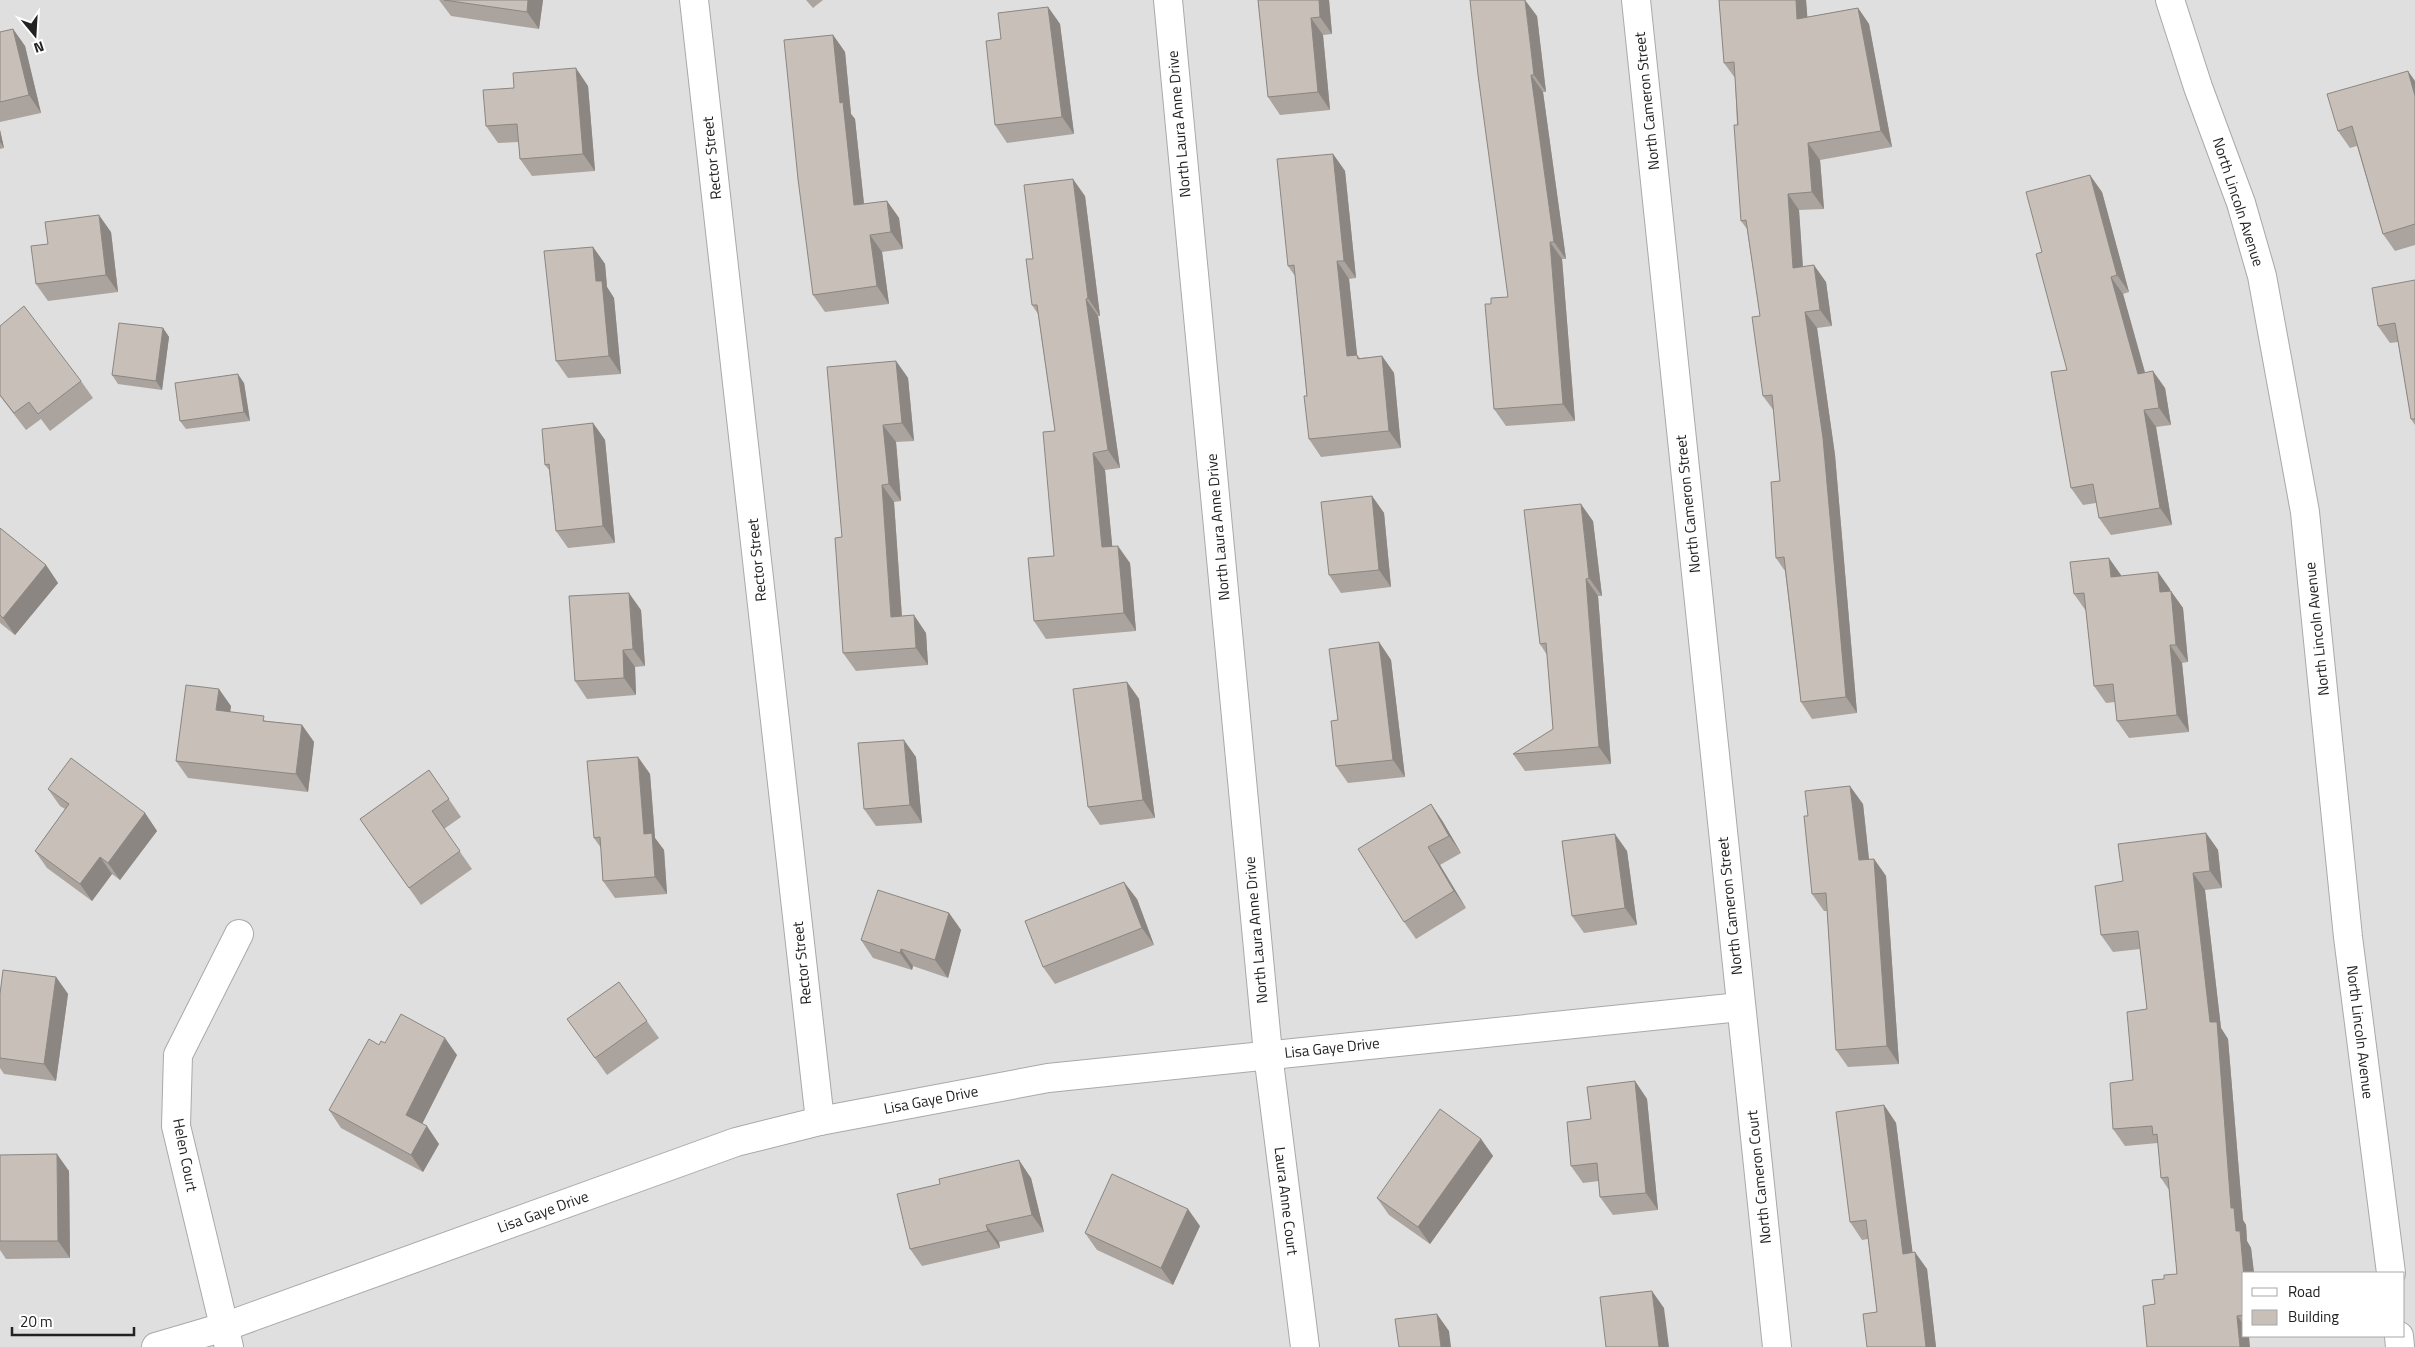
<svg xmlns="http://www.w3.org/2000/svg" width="2415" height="1347" font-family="'Titillium Web',sans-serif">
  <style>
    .residential { fill: #e0dfdf; fill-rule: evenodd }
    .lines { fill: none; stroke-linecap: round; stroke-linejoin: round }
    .minor-casing { stroke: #a9a9a9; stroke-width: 30 }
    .tertiary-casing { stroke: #a9a9a9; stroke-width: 30 }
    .minor { stroke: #fff; stroke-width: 28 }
    .tertiary { stroke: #fff; stroke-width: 28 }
    .wall { fill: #aba49e }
    .shaded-wall { fill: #8b8681 }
    .building { fill: #c7bfb8; stroke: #8b8681 }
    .labels { text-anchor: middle; stroke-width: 4; stroke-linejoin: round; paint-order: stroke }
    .street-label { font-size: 15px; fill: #222; stroke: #fff }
  </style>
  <rect width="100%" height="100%" fill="#f2efe9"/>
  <path class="residential" d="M0,0H2415V1347H0ZM2244,1273H2404V1336H2244Z"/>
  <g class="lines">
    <defs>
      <g id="minor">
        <path d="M694,0L820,1121"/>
        <path d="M1168,0L1268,1054L1305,1347"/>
        <path d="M1636,0L1777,1347"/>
        <path d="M156,1347L224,1327L736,1142L820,1121L1048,1078L1740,1007"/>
        <path d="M229,1347L176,1126L178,1055L239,934"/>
      </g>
      <g id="tertiary">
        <path d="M2170,0L2198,87L2241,203L2262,276L2305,512L2348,937L2391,1273"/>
        <path d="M2399,1336L2400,1347"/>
      </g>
    </defs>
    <use href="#minor" class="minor-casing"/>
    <use href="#tertiary" class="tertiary-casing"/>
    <use href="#minor" class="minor"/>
    <use href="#tertiary" class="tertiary"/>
  </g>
  <g class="wall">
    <path d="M439,0H543L539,29L451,16Z"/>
    <path d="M806,0H823L813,8Z"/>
    <path d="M1258,0H1329L1332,34L1323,35L1330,110L1280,115L1268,97Z"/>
    <path d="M1719,0H1806L1807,17L1858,8L1869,24L1892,147L1820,160L1824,209L1799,210L1803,267L1826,282L1832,326L1817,328L1835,455L1857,713L1812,719L1801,702L1785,571L1776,558L1780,481L1774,411L1763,396L1760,316L1747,229L1741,221L1735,78L1724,63Z"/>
    <path d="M1048,7L1060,24L1074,134L1007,143L995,125L1001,39Z"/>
    <path d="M1537,16L1546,92H1543L1566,259H1562L1575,421L1506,426L1494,409L1491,304L1508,297Z"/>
    <path d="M13,29L25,46L41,113L0,122V32Z"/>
    <path d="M833,35L845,52L851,114L855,119L864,204L887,201L899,218L903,249L882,252L889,304L825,312L813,295Z"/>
    <path d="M2415,81V245L2395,251L2383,234L2357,146L2350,148L2338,131Z"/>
    <path d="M588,86L595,171L532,176L520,159L519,142L498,143L486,126Z"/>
    <path d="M0,130L4,148L0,149Z"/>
    <path d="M1333,154L1345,171L1356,278L1349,279L1357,355L1360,358L1382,356L1394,373L1401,448L1321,457L1309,439L1307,396L1295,276L1288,266Z"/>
    <path d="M2102,192L2129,292L2123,294L2145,372L2165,388L2171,425L2156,427L2172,525L2111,535L2099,518L2096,503L2083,505L2071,488L2067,370L2042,252Z"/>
    <path d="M1085,196L1100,316H1098L1120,468L1105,470L1112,546L1130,563L1136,631L1046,639L1034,621L1054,556L1055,431L1038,314L1032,305L1033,259Z"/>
    <path d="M111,232L118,292L48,301L36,284L48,244Z"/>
    <path d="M593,247L605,264L607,287L614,298L621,374L568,378L556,361Z"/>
    <path d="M2415,280V425L2411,419L2398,342L2390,343L2378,326Z"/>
    <path d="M0,326L81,381L93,398L50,431L41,419L26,430L0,396Z"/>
    <path d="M163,328L169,337L162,390L118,384L112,375Z"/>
    <path d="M896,361L908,378L914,441L896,442L901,501L894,502L902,616L926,633L928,665L856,671L843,653L842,537Z"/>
    <path d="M244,383L250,421L186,429L180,421Z"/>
    <path d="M593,423L605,440L615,543L568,548L556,531L549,470L545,465Z"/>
    <path d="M1372,496L1384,513L1391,587L1341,593L1329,575Z"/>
    <path d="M1593,521L1602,596H1598L1611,764L1525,771L1513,754L1553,729L1547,655L1540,644Z"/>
    <path d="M0,528L46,565L58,583L15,635L0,623Z"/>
    <path d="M2121,575V576L2170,589V591L2183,608L2188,662L2182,663L2189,732L2129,738L2117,721L2115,702L2106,703L2094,686L2086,611L2074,594Z"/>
    <path d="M641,610L645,666L635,667L636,695L587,699L575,681Z"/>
    <path d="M1379,642L1391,660L1405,777L1348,783L1336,766L1338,720Z"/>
    <path d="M1127,682L1139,699L1155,818L1100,825L1088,807Z"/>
    <path d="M231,706L230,712L267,721L302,725L314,742L308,792L188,778L176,761Z"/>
    <path d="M638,757L650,774L655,838L664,850L667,894L615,898L603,881L601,848L594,838Z"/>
    <path d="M916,757L922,823L876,826L864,809Z"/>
    <path d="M429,770L461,817L444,829L472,869L421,905L360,819Z"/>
    <path d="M48,789L145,813L157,831L120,880L112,874L92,901L47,868L35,851L65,809L60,806Z"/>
    <path d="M1431,804L1443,822L1461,853L1440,865L1466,908L1416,939L1404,922Z"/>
    <path d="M1863,804L1869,859H1874L1886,876L1899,1064L1848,1067L1836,1050L1827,911H1824L1812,894Z"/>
    <path d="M2206,833L2218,850L2222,888L2205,890L2221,1028L2228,1039L2243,1220L2246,1225L2247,1241L2251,1248L2254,1273H2244V1336L2155,1304L2164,1279L2177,1274L2169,1190L2161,1178L2158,1143L2125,1146L2113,1129L2133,1080L2147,1009L2140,949L2113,952L2101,935L2123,881Z"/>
    <path d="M1627,851L1637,925L1584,933L1572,916Z"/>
    <path d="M1137,899L1154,945L1055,984L1043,967Z"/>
    <path d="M949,913L961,930L948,978L913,966L912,970L873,958L861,940Z"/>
    <path d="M56,977L68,994L56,1081L4,1074L0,1068V994Z"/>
    <path d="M619,982L659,1038L607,1075L567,1019Z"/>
    <path d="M385,1043L457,1055L422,1124L439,1144L423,1172L341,1128L329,1110L379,1045Z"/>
    <path d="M1635,1081L1647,1099L1658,1210L1613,1215L1600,1197L1599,1181L1583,1183L1571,1166L1591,1119Z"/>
    <path d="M1884,1105L1896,1123L1912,1252L1927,1269L1936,1347H1867L1877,1312L1868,1239L1862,1240L1850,1222Z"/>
    <path d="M1481,1139L1493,1156L1430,1244L1389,1215L1377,1198Z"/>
    <path d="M0,1155L69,1171L70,1258L6,1259L0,1250Z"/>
    <path d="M1031,1178L1044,1232L999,1242L1000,1248L922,1266L910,1249Z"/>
    <path d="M1200,1226L1173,1285L1097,1250L1085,1233Z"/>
  </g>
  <g class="shaded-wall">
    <path d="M528,0H543L539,29L527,12Z"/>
    <path d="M1319,0H1329L1332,34L1320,17Z"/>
    <path d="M1525,0L1537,16L1546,92L1534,75Z"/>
    <path d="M1796,0H1806L1809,36L1797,19Z"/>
    <path d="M1048,7L1060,24L1074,134L1062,117Z"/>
    <path d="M1858,8L1869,24L1892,147L1881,131Z"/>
    <path d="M1311,18L1323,35L1330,110L1318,92Z"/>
    <path d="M13,29L25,46L41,113L29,95Z"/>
    <path d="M833,35L845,52L851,114L855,119L866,223L854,205L840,103Z"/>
    <path d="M576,68L588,86L595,171L583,154Z"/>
    <path d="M2408,71L2415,81V96Z"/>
    <path d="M1531,75L1543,92L1566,259L1554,242Z"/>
    <path d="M0,130L4,148L0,142Z"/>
    <path d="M1808,143L1820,160L1824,209L1812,192Z"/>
    <path d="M1333,154L1345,171L1356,278L1344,261Z"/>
    <path d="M2090,175L2102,192L2129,292L2117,275Z"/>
    <path d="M1073,179L1085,196L1100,316L1088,298Z"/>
    <path d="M1788,194L1799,210L1804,285L1793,268Z"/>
    <path d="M887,201L899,218L903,249L891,232Z"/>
    <path d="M99,215L111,232L118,292L106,275Z"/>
    <path d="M870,235L882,252L889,304L877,286Z"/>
    <path d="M1550,242L1562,259L1575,421L1563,404Z"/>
    <path d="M593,247L605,264L607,287L614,298L621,374L609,356L596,281Z"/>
    <path d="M1337,261L1349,279L1359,373L1347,356Z"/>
    <path d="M1814,265L1826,282L1832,326L1820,310Z"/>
    <path d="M2111,277L2123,294L2150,391L2138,374Z"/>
    <path d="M1086,299L1098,316L1120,468L1108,450Z"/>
    <path d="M1805,312L1817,328L1835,455L1857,713L1846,697Z"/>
    <path d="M163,328L169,337L162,390L156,381Z"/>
    <path d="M1382,356L1394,373L1401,448L1389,431Z"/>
    <path d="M896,361L908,378L914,441L902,423Z"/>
    <path d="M2153,371L2165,388L2171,425L2159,408Z"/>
    <path d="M238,374L244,383L250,421L244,412Z"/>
    <path d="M2144,410L2156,427L2172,525L2160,508Z"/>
    <path d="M593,423L605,440L615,543L603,526Z"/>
    <path d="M883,425L896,442L901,501L889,484Z"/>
    <path d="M1093,453L1105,470L1114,564L1102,547Z"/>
    <path d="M882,485L894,502L903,634L891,617Z"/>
    <path d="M1372,496L1384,513L1391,587L1379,570Z"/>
    <path d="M1581,504L1593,521L1602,596L1589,578Z"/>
    <path d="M1118,546L1130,563L1136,631L1124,613Z"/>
    <path d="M2109,558L2121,575L2123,594L2111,577Z"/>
    <path d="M46,565L58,583L15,635L3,618Z"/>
    <path d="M2158,572L2170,589L2172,610L2160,592Z"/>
    <path d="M1586,579L1598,596L1611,764L1599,747Z"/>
    <path d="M2171,591L2183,608L2188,662L2176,645Z"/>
    <path d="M629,593L641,610L645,666L633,649Z"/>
    <path d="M914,615L926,633L928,665L916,648Z"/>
    <path d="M1379,642L1391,660L1405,777L1393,760Z"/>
    <path d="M2170,645L2182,663L2189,732L2177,715Z"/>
    <path d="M623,650L635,667L636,695L624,678Z"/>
    <path d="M1127,682L1139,699L1155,818L1143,800Z"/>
    <path d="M219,689L231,706L228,727L216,710Z"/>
    <path d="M302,725L314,742L308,792L296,774Z"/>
    <path d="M904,740L916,757L922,823L910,805Z"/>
    <path d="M638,757L650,774L655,838L664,850L667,894L655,877L644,834Z"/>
    <path d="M1850,786L1863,804L1871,878L1859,860Z"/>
    <path d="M1431,804L1443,822L1461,853L1449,836Z"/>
    <path d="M145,813L157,831L120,880L108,863Z"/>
    <path d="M2206,833L2218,850L2222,888L2210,871Z"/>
    <path d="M1615,834L1627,851L1637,925L1625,908Z"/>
    <path d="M1428,847L1440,865L1466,908L1454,891Z"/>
    <path d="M100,857L112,874L92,901L80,884Z"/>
    <path d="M1874,859L1886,876L1899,1064L1887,1046Z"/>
    <path d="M2193,873L2205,890L2221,1028L2228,1039L2243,1220L2246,1225L2247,1241L2251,1248L2254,1273H2244L2231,1208Z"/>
    <path d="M1124,882L1137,899L1154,945L1142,928Z"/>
    <path d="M949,913L961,930L948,978L935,960Z"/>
    <path d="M901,949L913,966L912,970L900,953Z"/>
    <path d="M56,977L68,994L56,1081L44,1064Z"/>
    <path d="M445,1038L457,1055L418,1132L406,1115Z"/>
    <path d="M1635,1081L1647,1099L1658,1210L1646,1193Z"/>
    <path d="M1884,1105L1896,1123L1915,1271L1903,1254Z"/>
    <path d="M427,1126L439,1144L423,1172L411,1155Z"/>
    <path d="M1481,1139L1493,1156L1430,1244L1418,1227Z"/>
    <path d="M57,1154L69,1171L70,1258L58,1241Z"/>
    <path d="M1019,1160L1031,1178L1044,1232L1032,1215Z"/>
    <path d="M1188,1209L1200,1226L1173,1285L1161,1268Z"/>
    <path d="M986,1225L999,1242L1000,1248L988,1231Z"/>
    <path d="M1915,1252L1927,1269L1936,1347H1926Z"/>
    <path d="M1652,1291L1664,1308L1669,1347H1659Z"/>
    <path d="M1437,1314L1449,1331L1451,1347H1441Z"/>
    <path d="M2237,1316L2244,1325V1336H2249L2250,1347H2240Z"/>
  </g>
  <g class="building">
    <path d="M444,0H528L527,12Z"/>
    <path d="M1258,0H1319L1320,17L1311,18L1318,92L1268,97Z"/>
    <path d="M1470,0H1525L1534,75H1531L1554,242H1550L1563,404L1494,409L1485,304H1491V298L1508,297L1478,75Z"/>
    <path d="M1719,0H1796L1797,19L1858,8L1881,131L1808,143L1812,192L1788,194L1793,268L1814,265L1820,310L1805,312L1823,438L1846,697L1801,702L1784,557L1776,558L1771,482L1780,481L1772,395L1763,396L1752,317L1760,316L1746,220L1741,221L1734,125H1738L1734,62L1724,63Z"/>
    <path d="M1048,7L1062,117L995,125L986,41L1001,39L998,13Z"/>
    <path d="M13,29L29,95L0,102V32Z"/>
    <path d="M833,35L840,103L843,102L854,205L887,201L891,232L870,235L877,286L813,295L798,179L784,40Z"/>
    <path d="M576,68L583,154L520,159L517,124L486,126L483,90L514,88L513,73Z"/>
    <path d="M2408,71L2415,96V224L2383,234L2352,126L2338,131L2327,94Z"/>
    <path d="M1333,154L1344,261H1337L1347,356L1357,355L1358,359L1382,356L1389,431L1309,439L1304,396H1307L1294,265L1288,266L1277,159Z"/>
    <path d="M2090,175L2117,275L2111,277L2138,374L2153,371L2159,408L2144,410L2160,508L2099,518L2093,484L2071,488L2051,372L2067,370L2036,254L2042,252L2026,192Z"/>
    <path d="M1073,179L1088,298L1086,299L1108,450L1093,453L1102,547L1118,546L1124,613L1034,621L1028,558L1054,556L1043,432L1055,431L1037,305H1032L1026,259H1033L1024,185Z"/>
    <path d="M99,215L106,275L36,284L31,246L48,244L45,222Z"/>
    <path d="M593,247L596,281H602L609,356L556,361L544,251Z"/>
    <path d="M2415,280V419H2411L2395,323L2378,326L2372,288Z"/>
    <path d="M24,306L81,381L38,414L29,402L14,413L0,395V326Z"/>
    <path d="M119,323L163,328L156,381L112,375Z"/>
    <path d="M896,361L902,423L883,425L889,484L882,485L891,617L914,615L916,648L843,653L835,538L842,537L827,367Z"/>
    <path d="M238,374L244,412L180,421L175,383Z"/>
    <path d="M593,423L603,526L556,531L549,464L545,465L542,429Z"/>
    <path d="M1372,496L1379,570L1329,575L1321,502Z"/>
    <path d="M1581,504L1589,578L1586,579L1599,747L1513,754L1553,729L1546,643L1540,644L1524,510Z"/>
    <path d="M0,528L46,565L3,618L0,615Z"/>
    <path d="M2109,558L2111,577L2158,572L2160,592L2171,591L2176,645H2170L2177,715L2117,721L2113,684L2094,686L2084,593L2074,594L2070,562Z"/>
    <path d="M629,593L633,649L623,650L624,678L575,681L569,596Z"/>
    <path d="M1379,642L1393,760L1336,766L1331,721L1338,720L1329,649Z"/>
    <path d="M1127,682L1143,800L1088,807L1073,689Z"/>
    <path d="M186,685L219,689L216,710L264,716L263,721L302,725L296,774L176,761Z"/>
    <path d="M904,740L910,805L864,809L858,743Z"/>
    <path d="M638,757L644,834L652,833L655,877L603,881L600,837L594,838L587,761Z"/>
    <path d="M71,758L145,813L108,863L100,857L80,884L35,851L69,804L48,789Z"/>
    <path d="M429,770L449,799L432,811L460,851L409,888L360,819Z"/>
    <path d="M1850,786L1859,860L1874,859L1887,1046L1836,1050L1826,893L1812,894L1804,816H1808L1805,791Z"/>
    <path d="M1431,804L1449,836L1428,847L1454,891L1404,922L1358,849Z"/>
    <path d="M2206,833L2210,871L2193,873L2210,1022H2217L2231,1208H2234L2236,1231H2240L2244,1277V1315L2237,1316L2240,1347H2147L2143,1306L2155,1304L2152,1280L2164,1279V1275L2177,1274L2168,1177L2161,1178L2157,1134L2153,1135L2152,1126L2113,1129L2110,1083L2133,1080L2127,1012L2147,1009L2138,931L2101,935L2095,886L2123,881L2118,844Z"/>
    <path d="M1615,834L1625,908L1572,916L1562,841Z"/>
    <path d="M1124,882L1142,928L1043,967L1025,921Z"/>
    <path d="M878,890L949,913L935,960L901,949L900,953L861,940Z"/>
    <path d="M3,970L56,977L44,1064L0,1058V994Z"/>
    <path d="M619,982L647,1021L595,1058L567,1019Z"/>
    <path d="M401,1014L445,1038L406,1115L427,1126L411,1155L329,1110L369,1039L379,1045L381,1041L385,1043Z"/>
    <path d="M1635,1081L1646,1193L1600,1197L1597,1163L1571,1166L1567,1122L1591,1119L1587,1087Z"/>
    <path d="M1884,1105L1903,1254L1915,1252L1926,1347H1867L1863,1314L1877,1312L1866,1220L1850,1222L1836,1112Z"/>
    <path d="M1440,1109L1481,1139L1418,1227L1377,1198Z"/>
    <path d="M57,1154L58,1241H0V1155Z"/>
    <path d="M1019,1160L1032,1215L986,1225L988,1231L910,1249L897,1194L940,1184L939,1179Z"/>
    <path d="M1112,1174L1188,1209L1161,1268L1085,1233Z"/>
    <path d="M1652,1291L1659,1347H1606L1600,1297Z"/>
    <path d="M1437,1314L1441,1347H1399L1395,1319Z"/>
  </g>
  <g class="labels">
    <g class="street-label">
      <text transform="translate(1647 101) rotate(-96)" y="5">North Cameron Street</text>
      <text transform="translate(1179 124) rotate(-95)" y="5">North Laura Anne Drive</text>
      <text transform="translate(712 158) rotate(-96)" y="5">Rector Street</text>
      <text transform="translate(2238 202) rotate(72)" y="5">North Lincoln Avenue</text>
      <text transform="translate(1688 504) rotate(-96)" y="5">North Cameron Street</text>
      <text transform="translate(1218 527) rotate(-95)" y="5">North Laura Anne Drive</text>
      <text transform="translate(757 560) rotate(-96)" y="5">Rector Street</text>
      <text transform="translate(2317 629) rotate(-96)" y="5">North Lincoln Avenue</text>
      <text transform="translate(1730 906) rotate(-96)" y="5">North Cameron Street</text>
      <text transform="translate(1256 930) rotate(-95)" y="5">North Laura Anne Drive</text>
      <text transform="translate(802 963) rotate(-96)" y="5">Rector Street</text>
      <text transform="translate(2360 1032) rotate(83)" y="5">North Lincoln Avenue</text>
      <text transform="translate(1332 1048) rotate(-6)" y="5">Lisa Gaye Drive</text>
      <text transform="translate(931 1100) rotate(-11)" y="5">Lisa Gaye Drive</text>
      <text transform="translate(185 1155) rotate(79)" y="5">Helen Court</text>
      <text transform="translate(1759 1177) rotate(-96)" y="5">North Cameron Court</text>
      <text transform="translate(1286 1201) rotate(83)" y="5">Laura Anne Court</text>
      <text transform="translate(543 1212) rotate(-20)" y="5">Lisa Gaye Drive</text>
    </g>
  </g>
  <rect x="2242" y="1272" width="162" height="65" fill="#ffffff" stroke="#a7a7a7"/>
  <rect x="2252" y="1288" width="25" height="8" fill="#ffffff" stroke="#a7a7a7"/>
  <text x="2288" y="1297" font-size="15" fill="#222222">Road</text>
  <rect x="2252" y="1310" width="25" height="15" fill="#c7bfb8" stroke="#a7a7a7"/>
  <text x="2288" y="1322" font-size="15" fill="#222222">Building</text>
  <g transform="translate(35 35) rotate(162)" stroke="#ffffff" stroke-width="4" paint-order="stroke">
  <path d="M0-4L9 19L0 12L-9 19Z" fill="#222222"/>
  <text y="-8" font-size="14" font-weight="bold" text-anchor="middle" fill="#222222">N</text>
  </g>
  <path d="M12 1327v8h122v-8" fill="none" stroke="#222222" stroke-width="2.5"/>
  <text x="20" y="1327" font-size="15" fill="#222222" stroke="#ffffff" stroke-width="4" paint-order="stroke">20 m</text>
</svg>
